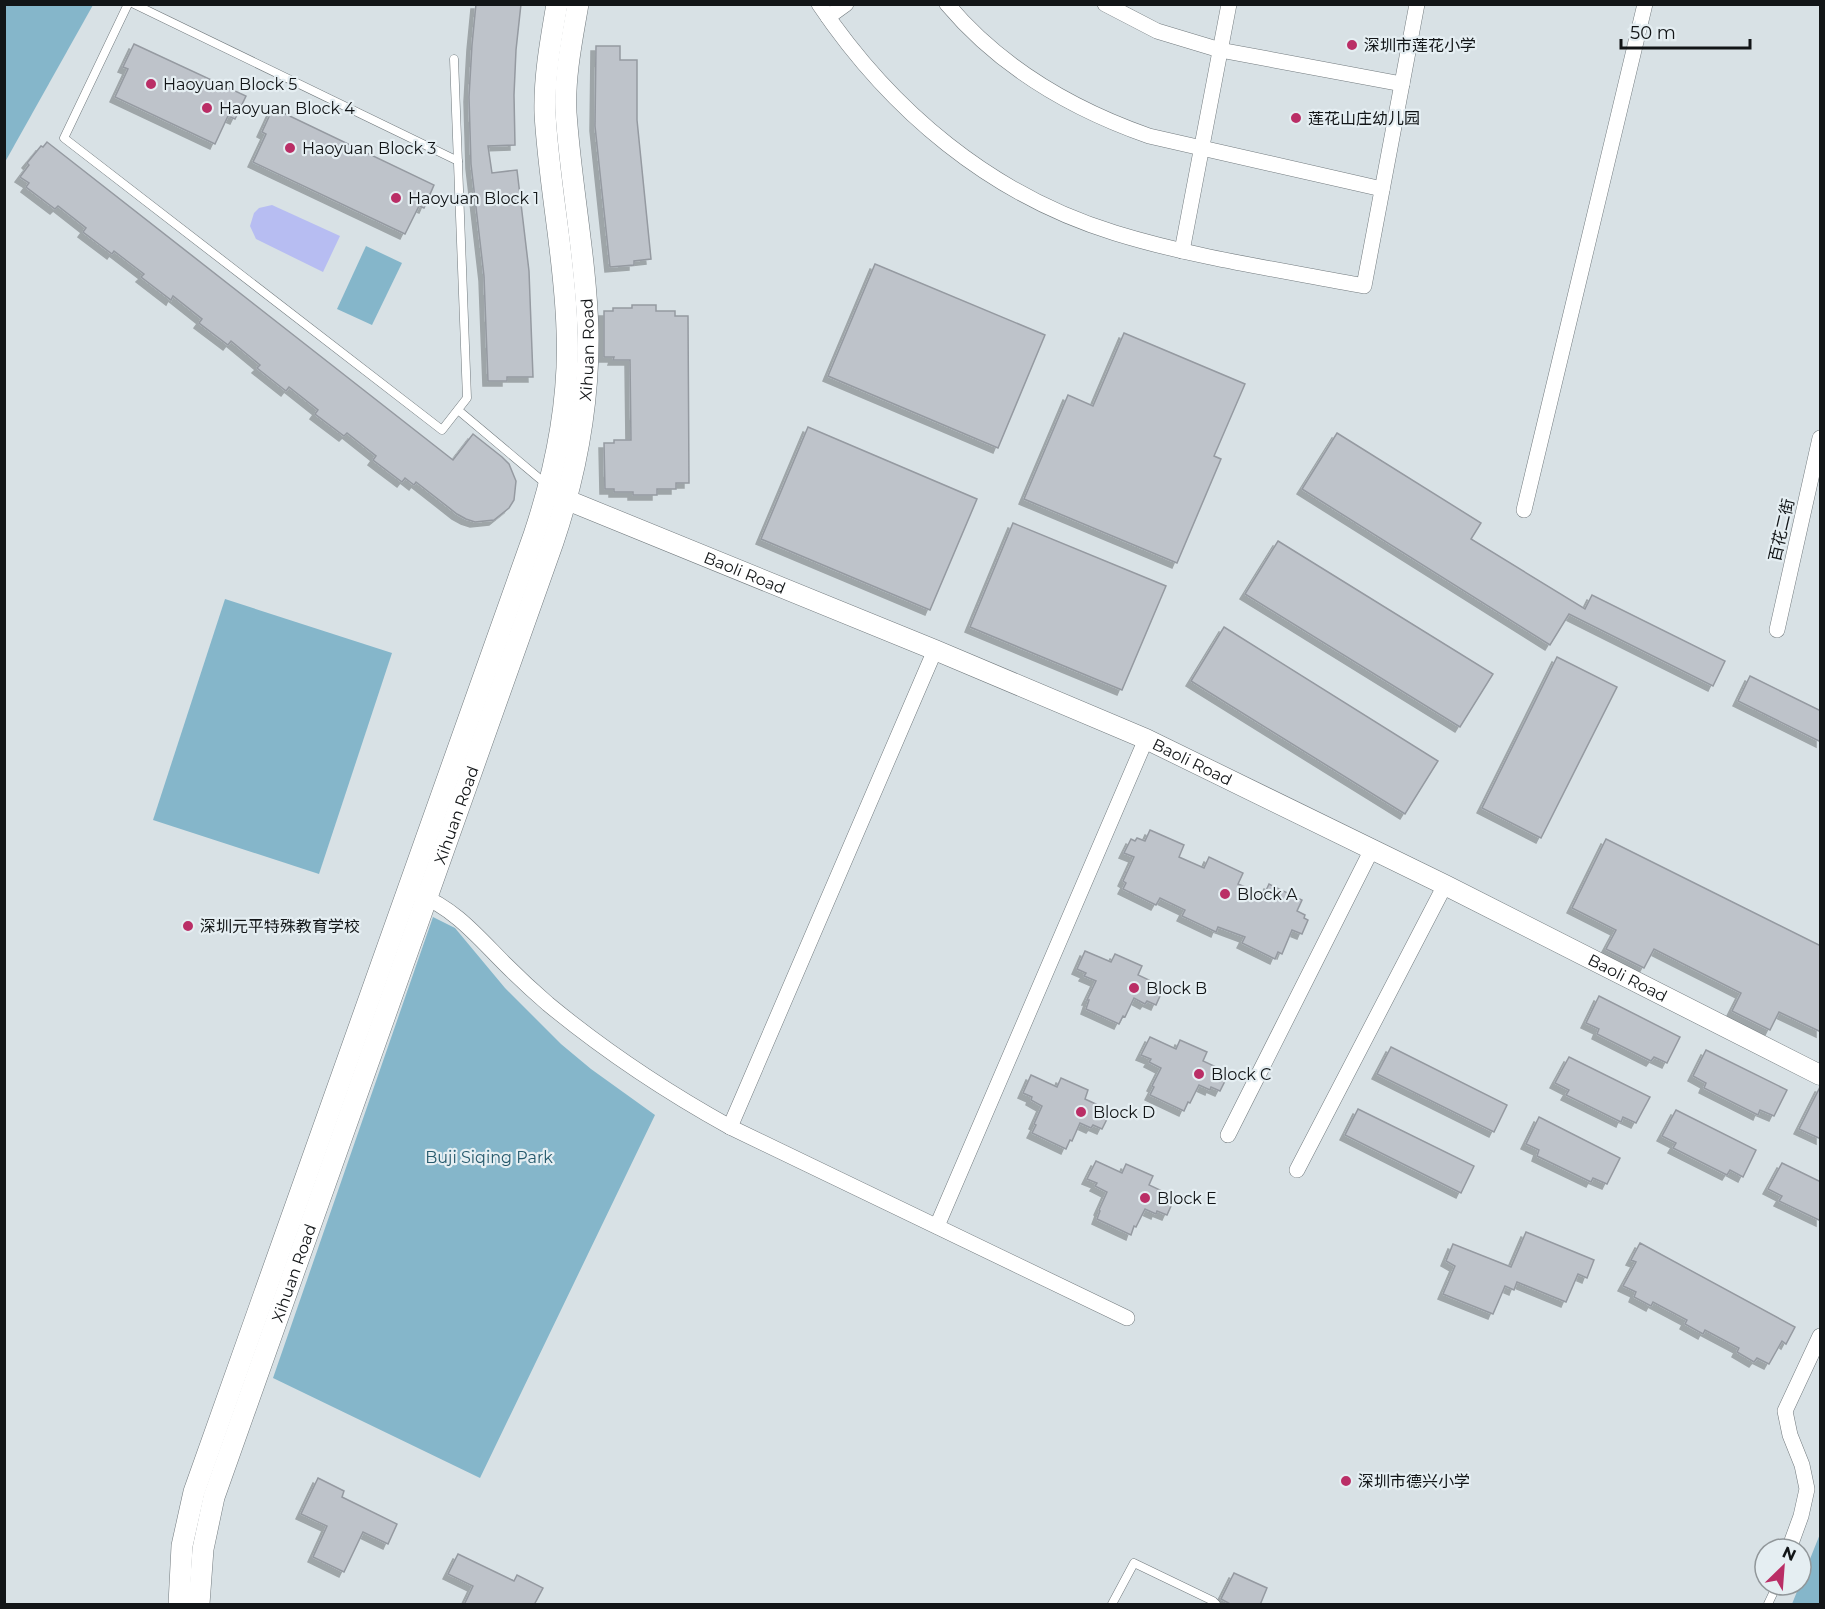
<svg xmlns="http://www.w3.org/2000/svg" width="1825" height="1609" font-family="Montserrat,'Noto Sans SC',sans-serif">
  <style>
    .green { fill: #85b6ca }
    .water { fill: #b7bdf2 }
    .building { fill: #bec3ca; stroke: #959aa1; stroke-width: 1.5; filter: url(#shadow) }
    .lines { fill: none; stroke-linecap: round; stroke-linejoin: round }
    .service-casing { stroke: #727a7e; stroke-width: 9 }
    .minor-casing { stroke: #727a7e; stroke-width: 16 }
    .tertiary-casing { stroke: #727a7e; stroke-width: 21 }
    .secondary-casing { stroke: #727a7e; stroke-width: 22 }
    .service { stroke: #fff; stroke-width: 8 }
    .minor { stroke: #fff; stroke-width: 15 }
    .tertiary { stroke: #fff; stroke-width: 20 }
    .secondary { stroke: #fff; stroke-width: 21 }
    .poi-dot { fill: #ba2e66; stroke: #e5eef2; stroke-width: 2 }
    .labels { text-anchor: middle; stroke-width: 4.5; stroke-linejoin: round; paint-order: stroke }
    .poi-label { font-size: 16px; fill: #121517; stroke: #e5eef2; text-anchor: start }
    .street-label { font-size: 16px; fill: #121517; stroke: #e5eef2 }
    .park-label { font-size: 16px; fill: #25596c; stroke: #e5eef2 }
  </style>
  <defs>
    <filter id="shadow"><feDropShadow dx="-5" dy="5" stdDeviation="0" flood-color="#0004"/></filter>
  </defs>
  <rect width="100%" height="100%" fill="#d8e1e5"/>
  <g class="green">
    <path d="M5,4L93,5L5,162L4,5Z"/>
    <path d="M366,246L402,263L372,325L337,309Z"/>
    <path d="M225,599L392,653L319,874L153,820Z"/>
    <path d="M433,917L455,928L505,988L561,1044L591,1069L655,1115L480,1478L273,1378Z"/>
    <path d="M1820,1534V1604H1792Z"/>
  </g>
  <path class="water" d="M272,205L340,236L323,272L256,239L250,226L254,213L259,208Z"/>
  <g class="building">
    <path d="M476,4H521L516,50L514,95L515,145L488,146L492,173L517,170L529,271L533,377H507V381H488L484,276L471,164L469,97L472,45Z"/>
    <path d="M134,44L246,96L235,119L228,116L215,144L115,97L128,69L123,67Z"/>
    <path d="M596,46H620V60H637V120L651,259L634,261V265L610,267L595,126Z"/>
    <path d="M273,108L434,185L424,208L419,206L405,234L253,162L266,134L262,132Z"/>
    <path d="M47,142L453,460L473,434L502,457L509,464L516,481L514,500L509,508L494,520L475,522L466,519L457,514L416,482L414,485L405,478L402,482L373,460L376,456L347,433L344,436L315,414L318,410L289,387L286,391L257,368L260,365L231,341L228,345L199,323L202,319L173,296L171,300L141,277L144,274L114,251L112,254L83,232L86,228L58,206L55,209L26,187L29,183L20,177L29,165L27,163L41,146L43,147Z"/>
    <path d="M875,264L1045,335L998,448L828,376Z"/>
    <path d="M632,305H656V311H675V316H688L689,483H676V489H657V495H633V492H614V489H605L604,443H614V440H631L630,360H613L614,357H604V311H613V308H632Z"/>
    <path d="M1124,333L1245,384L1214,456L1221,459L1177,563L1024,499L1068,395L1093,406Z"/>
    <path d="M808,427L977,499L930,610L761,539Z"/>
    <path d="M1337,433L1481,523L1471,539L1585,609L1592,595L1725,661L1713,686L1569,614L1550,645L1302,489Z"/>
    <path d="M1013,523L1166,586L1122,690L970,627Z"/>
    <path d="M1278,541L1493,674L1460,727L1245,594Z"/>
    <path d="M1224,627L1438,761L1405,814L1191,681Z"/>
    <path d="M1557,657L1617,687L1541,838L1482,808Z"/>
    <path d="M1750,676L1821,711V742L1738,701Z"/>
    <path d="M1150,830L1184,845L1179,857L1204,868L1209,857L1243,873L1238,884L1264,895L1269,884L1302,900L1297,911L1305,915L1304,918L1308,920L1302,934L1292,930L1282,954L1278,952L1275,959L1242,943L1245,937L1218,927L1216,932L1182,916L1185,910L1160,898L1156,905L1123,889L1126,883L1123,881L1134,857L1124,853L1131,839L1135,841L1137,838L1145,841Z"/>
    <path d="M1606,839L1821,946V1032L1779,1012L1770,1030L1732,1011L1741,993L1654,949L1644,968L1606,949L1616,930L1572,908Z"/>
    <path d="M1085,951L1111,962L1115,954L1142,966L1138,975L1164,987L1156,1005L1147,1001L1145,1004L1134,998L1125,1017L1123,1016L1119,1024L1086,1009L1089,1000H1087L1096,981L1084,976L1086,973L1077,969Z"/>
    <path d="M1599,996L1680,1037L1667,1063L1654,1057L1651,1061L1597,1034L1599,1029L1586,1023Z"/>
    <path d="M1150,1037L1176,1049L1180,1040L1207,1052L1203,1061L1229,1073L1220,1091L1211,1087L1210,1090L1199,1085L1190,1103L1188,1102L1184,1111L1150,1095L1154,1087L1152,1086L1161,1068L1149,1062L1151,1059L1141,1055Z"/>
    <path d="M1391,1047L1507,1105L1494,1132L1377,1074Z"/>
    <path d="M1706,1050L1787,1090L1774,1116L1760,1110L1758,1115L1704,1088L1706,1083L1693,1076Z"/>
    <path d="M1569,1057L1650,1097L1636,1123L1623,1117L1621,1122L1566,1095L1569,1090L1555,1083Z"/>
    <path d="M1031,1075L1057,1087L1061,1078L1088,1090L1085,1099L1111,1111L1102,1129L1093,1125L1091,1128L1080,1123L1072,1141L1070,1140L1066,1149L1032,1133L1036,1125L1034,1124L1042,1106L1031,1100L1032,1097L1023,1093Z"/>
    <path d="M1820,1087H1821V1139L1799,1129Z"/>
    <path d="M1358,1109L1474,1166L1461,1193L1345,1135Z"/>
    <path d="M1676,1110L1756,1150L1743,1177L1730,1170L1727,1175L1673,1148L1676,1143L1662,1136Z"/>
    <path d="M1539,1117L1620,1158L1607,1184L1593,1178L1591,1182L1537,1156L1539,1150L1526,1144Z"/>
    <path d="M1096,1161L1122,1173L1126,1164L1153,1176L1149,1185L1175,1197L1167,1215L1157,1211L1156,1214L1145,1209L1136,1227L1134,1226L1131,1235L1097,1219L1100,1211L1099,1210L1107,1192L1095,1186L1097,1183L1087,1179Z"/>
    <path d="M1782,1163L1821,1182V1221L1779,1201L1782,1196L1768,1189Z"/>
    <path d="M1526,1232L1594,1260L1587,1278L1578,1274L1566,1302L1517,1282L1514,1290L1505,1286L1493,1314L1443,1294L1455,1266L1446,1261L1453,1244L1511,1267Z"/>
    <path d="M1640,1243L1795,1327L1786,1344L1782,1341L1769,1364L1757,1358L1754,1362L1737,1352L1739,1348L1705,1330L1703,1334L1685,1324L1687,1320L1653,1302L1651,1306L1634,1297L1636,1292L1623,1286L1636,1262L1631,1260Z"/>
    <path d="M318,1478L344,1491L342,1497L397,1524L388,1544L363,1532L344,1572L313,1557L327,1526L301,1514Z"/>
    <path d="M458,1554L514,1581L517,1575L543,1588L534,1605H464L473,1586L448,1574Z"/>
    <path d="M1234,1573L1267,1588L1260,1605H1232L1221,1599Z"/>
  </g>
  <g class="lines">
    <defs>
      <g id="service">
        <path d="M128,4L64,138L442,430L467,398L454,59"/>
        <path d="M134,4L458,161"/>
        <path d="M458,410L546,484"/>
        <path d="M1112,1604L1134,1563L1213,1601L1216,1604"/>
        <path d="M1768,1604L1777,1585"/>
      </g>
      <g id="minor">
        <path d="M819,4C891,111 991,195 1115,233C1196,258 1281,270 1364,286L1417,4"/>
        <path d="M947,4C1000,67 1072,109 1149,136L1382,189"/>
        <path d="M1105,4L1157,31L1220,50L1402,84"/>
        <path d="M828,17L846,4"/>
        <path d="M1182,251L1229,4"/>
        <path d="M1524,510L1645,4"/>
        <path d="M1777,630L1820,438"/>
        <path d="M419,895C453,907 479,938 504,963C518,977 533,991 548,1004C605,1051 665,1091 730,1127L1127,1318"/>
        <path d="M730,1127L935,650"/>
        <path d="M1228,1135L1372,849"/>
        <path d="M1297,1170L1445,885"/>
        <path d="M937,1226L1146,739"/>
        <path d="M1789,1549L1801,1516L1807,1489L1802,1465L1790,1435L1785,1411L1820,1336"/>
      </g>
      <g id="tertiary">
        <path id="s1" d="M555,491L567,500L935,650L1146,739L1445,885L1820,1075"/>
      </g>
      <g id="secondary">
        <path d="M179,1604L182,1546L194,1492L534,535C556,469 570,401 567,330C565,257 549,186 545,113C544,77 551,39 557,4"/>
        <path id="s2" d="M199,1604L203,1549L214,1497L553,542C576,474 589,404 588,332C586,259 571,186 566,113C564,78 572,39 578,4"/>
      </g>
    </defs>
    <use href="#service" class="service-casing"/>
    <use href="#minor" class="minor-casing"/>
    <use href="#tertiary" class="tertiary-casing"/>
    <use href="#secondary" class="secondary-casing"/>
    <use href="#service" class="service"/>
    <use href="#minor" class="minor"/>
    <use href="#tertiary" class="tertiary"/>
    <use href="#secondary" class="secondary"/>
  </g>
  <g class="poi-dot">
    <circle cx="1352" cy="45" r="6"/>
    <circle cx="151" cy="84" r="6"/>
    <circle cx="207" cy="108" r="6"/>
    <circle cx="1296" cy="118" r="6"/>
    <circle cx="290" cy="148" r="6"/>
    <circle cx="396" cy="198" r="6"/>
    <circle cx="1225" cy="894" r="6"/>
    <circle cx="188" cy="926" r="6"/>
    <circle cx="1134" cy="988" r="6"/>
    <circle cx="1199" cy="1074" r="6"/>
    <circle cx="1081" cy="1112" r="6"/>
    <circle cx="1145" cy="1198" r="6"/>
    <circle cx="1346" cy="1481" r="6"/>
  </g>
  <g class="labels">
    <g class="poi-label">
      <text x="1364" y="51">深圳市莲花小学</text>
      <text x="163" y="90">Haoyuan Block 5</text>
      <text x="219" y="114">Haoyuan Block 4</text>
      <text x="1308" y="124">莲花山庄幼儿园</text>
      <text x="302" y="154">Haoyuan Block 3</text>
      <text x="408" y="204">Haoyuan Block 1</text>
      <text x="1237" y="900">Block A</text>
      <text x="200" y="932">深圳元平特殊教育学校</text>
      <text x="1146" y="994">Block B</text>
      <text x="1211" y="1080">Block C</text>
      <text x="1093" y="1118">Block D</text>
      <text x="1157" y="1204">Block E</text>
      <text x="1358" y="1487">深圳市德兴小学</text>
    </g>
    <g class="street-label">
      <text dy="6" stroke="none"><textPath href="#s2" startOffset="1318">Xihuan Road</textPath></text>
      <text transform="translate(1781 530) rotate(-77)" y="6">百花二街</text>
      <text dy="6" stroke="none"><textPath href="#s1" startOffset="207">Baoli Road</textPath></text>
      <text dy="6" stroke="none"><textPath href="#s1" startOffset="693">Baoli Road</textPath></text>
      <text dy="6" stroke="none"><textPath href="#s2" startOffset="832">Xihuan Road</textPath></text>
      <text dy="6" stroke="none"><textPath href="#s1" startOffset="1179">Baoli Road</textPath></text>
      <text dy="6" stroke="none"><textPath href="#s2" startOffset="346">Xihuan Road</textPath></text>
    </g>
    <g class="park-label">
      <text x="489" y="1163">Buji Siqing Park</text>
    </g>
  </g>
  <rect width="1825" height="1609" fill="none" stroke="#121517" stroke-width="12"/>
  <g transform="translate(1783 1567) rotate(25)"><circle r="28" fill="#e5eef2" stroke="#91979a" stroke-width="1.5"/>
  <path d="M0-4.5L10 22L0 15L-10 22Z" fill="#ba2e66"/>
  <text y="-9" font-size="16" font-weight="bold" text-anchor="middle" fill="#121517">N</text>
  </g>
  <path d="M1621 39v9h129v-9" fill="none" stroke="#121517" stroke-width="3"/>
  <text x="1630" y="39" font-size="18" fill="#121517" stroke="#e5eef2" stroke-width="4.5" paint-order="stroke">50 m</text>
</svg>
